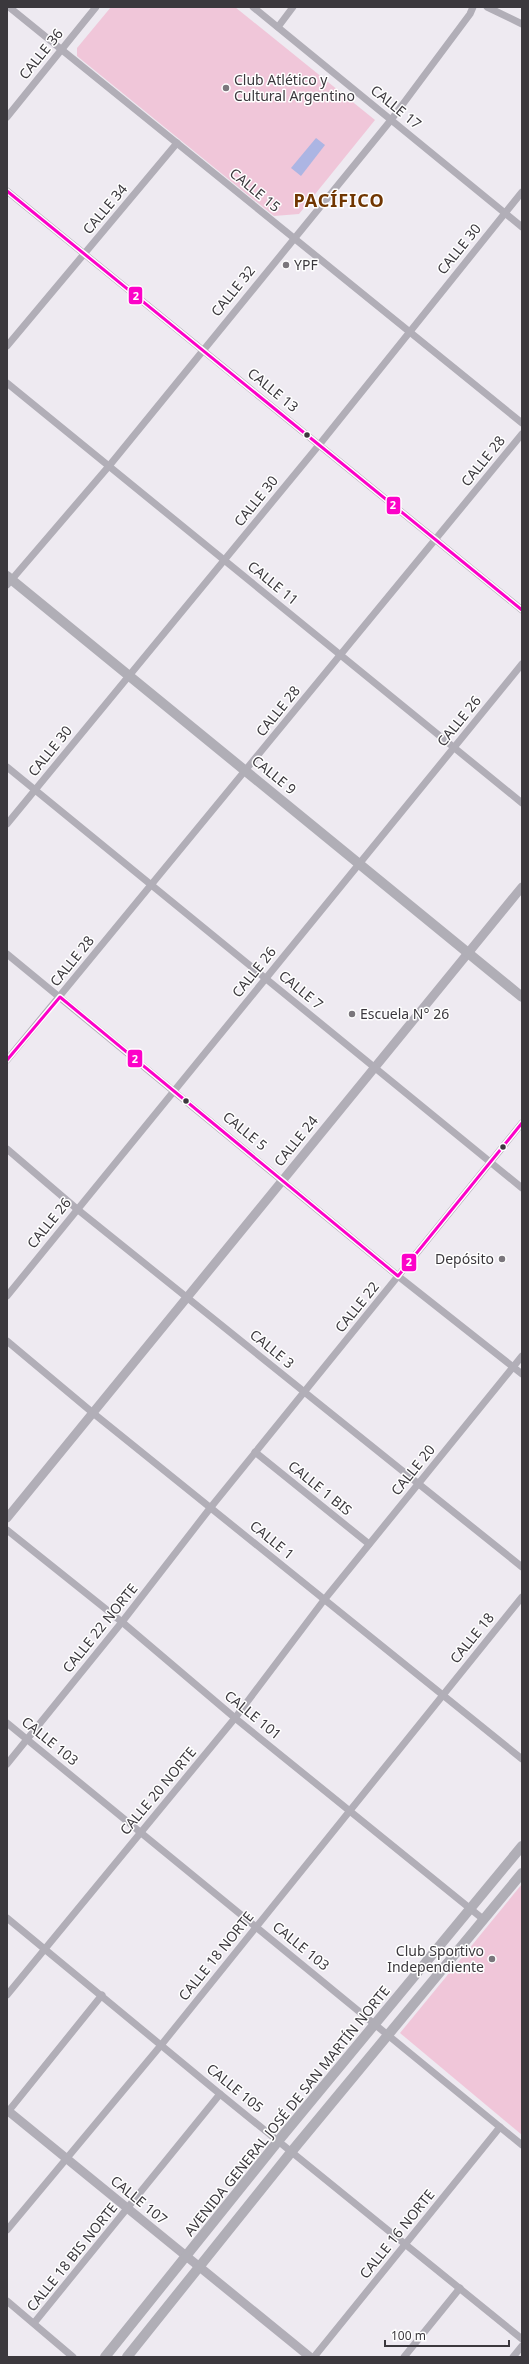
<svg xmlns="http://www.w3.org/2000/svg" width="529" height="2364" font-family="'Noto Sans',sans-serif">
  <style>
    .green { fill: #f0c6d9 }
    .water { fill: #acb5e3 }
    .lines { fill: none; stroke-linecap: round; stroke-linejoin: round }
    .minor { stroke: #b1aeb7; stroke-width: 7 }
    .tertiary { stroke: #b1aeb7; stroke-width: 9 }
    .secondary { stroke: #b0aeb6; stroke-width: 10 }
    .bus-1-casing { stroke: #fff; stroke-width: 6 }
    .bus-1 { stroke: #fc02c8; stroke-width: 3 }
    .poi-dot { fill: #7a767c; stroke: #fff; stroke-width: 1.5 }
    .bus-dot { fill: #3b383d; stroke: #fff; stroke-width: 1.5 }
    .labels { text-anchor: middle; stroke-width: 3; stroke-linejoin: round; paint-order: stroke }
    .street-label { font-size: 14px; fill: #3b383d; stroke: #fff }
    .poi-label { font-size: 14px; fill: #3b383d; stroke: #fff; text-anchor: start }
    .district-label { font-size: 18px; font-weight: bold; letter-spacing: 1px; fill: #703601; stroke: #fff }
    .line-badge { stroke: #fff; stroke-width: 1.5 }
    .badge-label { font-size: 11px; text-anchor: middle; font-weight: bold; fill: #fff }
  </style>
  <rect width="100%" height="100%" fill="#eeeaf1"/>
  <g class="green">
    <path d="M111,7H235L375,120L299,214L274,216L77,56V48Z"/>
    <path d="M522,1884V2135L400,2033Z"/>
  </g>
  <path class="water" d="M316,138L325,145L301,176L291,168Z"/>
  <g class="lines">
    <g class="minor">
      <path d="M9,7L522,423"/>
      <path d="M253,7L522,227"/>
      <path d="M487,7L522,24"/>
      <path d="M278,27L293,7"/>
      <path d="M7,117L96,7"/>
      <path d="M7,191L522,610"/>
      <path d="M7,346L177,143"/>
      <path d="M7,383L522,803"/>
      <path d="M7,585L109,466L391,120L470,14L473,7"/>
      <path d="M7,767L522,1188"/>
      <path d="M7,824L319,445L522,192"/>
      <path d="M7,954L398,1276L522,1374"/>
      <path d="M7,1060L522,434"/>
      <path d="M7,1149L77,1209L522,1567"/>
      <path d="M7,1296L522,664"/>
      <path d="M7,1341L93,1413L522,1759"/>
      <path d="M255,1452L369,1544"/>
      <path d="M7,1530L122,1622L235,1718L483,1919"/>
      <path d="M7,1723L522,2145"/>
      <path d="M7,1764L122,1622L211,1507L522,1123"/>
      <path d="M7,1918L220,2094L522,2339"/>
      <path d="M7,1995L235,1718L324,1600L522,1356"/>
      <path d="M7,2113L102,1995"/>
      <path d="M7,2230L162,2044L522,1597"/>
      <path d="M7,2301L73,2357"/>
      <path d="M34,2323L220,2094"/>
      <path d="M314,2357L500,2127"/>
      <path d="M404,2357L460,2288"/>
      <path d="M513,2357L522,2346"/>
    </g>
    <g class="tertiary">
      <path d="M7,1518L522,887"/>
      <path d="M7,2110L310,2357"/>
    </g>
    <g class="secondary">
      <path d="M7,576L522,997"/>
      <path d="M105,2357L279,2140L522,1846"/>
      <path d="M127,2357L292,2151L522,1873"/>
    </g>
    <defs>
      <g id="bus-1">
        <path d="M7,191L522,610"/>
        <path d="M7,1060L60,997L398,1276L522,1123"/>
      </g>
    </defs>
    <use href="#bus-1" class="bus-1-casing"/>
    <use href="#bus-1" class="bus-1"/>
  </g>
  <g class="poi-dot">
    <circle cx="226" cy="88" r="4"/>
    <circle cx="286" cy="265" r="4"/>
    <circle cx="352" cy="1014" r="4"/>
    <circle cx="502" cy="1259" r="4"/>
    <circle cx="492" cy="1959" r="4"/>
  </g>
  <g class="bus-dot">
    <circle cx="307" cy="435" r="3.5"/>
    <circle cx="186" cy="1101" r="3.5"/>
    <circle cx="503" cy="1147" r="3.5"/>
  </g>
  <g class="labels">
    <g class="street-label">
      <text transform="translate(41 54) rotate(-51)" y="5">CALLE 36</text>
      <text transform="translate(396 107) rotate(39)" y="5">CALLE 17</text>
      <text transform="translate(255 190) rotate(39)" y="5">CALLE 15</text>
      <text transform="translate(105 209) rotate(-50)" y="5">CALLE 34</text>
      <text transform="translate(459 249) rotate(-51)" y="5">CALLE 30</text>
      <text transform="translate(233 291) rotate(-51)" y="5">CALLE 32</text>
      <text transform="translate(273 390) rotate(39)" y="5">CALLE 13</text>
      <text transform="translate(483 461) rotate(-51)" y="5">CALLE 28</text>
      <text transform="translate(256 501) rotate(-51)" y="5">CALLE 30</text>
      <text transform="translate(273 583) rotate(39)" y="5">CALLE 11</text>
      <text transform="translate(278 711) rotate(-51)" y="5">CALLE 28</text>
      <text transform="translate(459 721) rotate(-51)" y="5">CALLE 26</text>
      <text transform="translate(50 751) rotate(-51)" y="5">CALLE 30</text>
      <text transform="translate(274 775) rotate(39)" y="5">CALLE 9</text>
      <text transform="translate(72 961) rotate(-51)" y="5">CALLE 28</text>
      <text transform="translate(254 972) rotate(-51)" y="5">CALLE 26</text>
      <text transform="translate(301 990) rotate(39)" y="5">CALLE 7</text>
      <text transform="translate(245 1131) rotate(39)" y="5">CALLE 5</text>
      <text transform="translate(296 1141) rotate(-51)" y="5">CALLE 24</text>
      <text transform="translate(49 1223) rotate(-51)" y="5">CALLE 26</text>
      <text transform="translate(357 1307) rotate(-51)" y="5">CALLE 22</text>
      <text transform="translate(272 1349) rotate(39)" y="5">CALLE 3</text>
      <text transform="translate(413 1470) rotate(-51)" y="5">CALLE 20</text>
      <text transform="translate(320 1488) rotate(39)" y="5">CALLE 1 BIS</text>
      <text transform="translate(272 1540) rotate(39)" y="5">CALLE 1</text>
      <text transform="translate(100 1628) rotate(-51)" y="5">CALLE 22 NORTE</text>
      <text transform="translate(472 1638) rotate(-51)" y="5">CALLE 18</text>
      <text transform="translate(253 1715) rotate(39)" y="5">CALLE 101</text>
      <text transform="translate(50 1741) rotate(39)" y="5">CALLE 103</text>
      <text transform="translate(158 1791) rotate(-50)" y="5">CALLE 20 NORTE</text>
      <text transform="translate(301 1946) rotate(39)" y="5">CALLE 103</text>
      <text transform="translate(216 1956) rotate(-51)" y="5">CALLE 18 NORTE</text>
      <text transform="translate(235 2088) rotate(39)" y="5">CALLE 105</text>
      <text transform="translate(287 2111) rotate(-51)" y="5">AVENIDA GENERAL JOSÉ DE SAN MARTÍN NORTE</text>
      <text transform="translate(139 2200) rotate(39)" y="5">CALLE 107</text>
      <text transform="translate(397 2234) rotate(-51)" y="5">CALLE 16 NORTE</text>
      <text transform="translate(72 2257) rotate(-51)" y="5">CALLE 18 BIS NORTE</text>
    </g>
    <g class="poi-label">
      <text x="234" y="85">Club Atlético y<tspan x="234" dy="16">Cultural Argentino</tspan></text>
      <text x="294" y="270">YPF</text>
      <text x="360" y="1019">Escuela N° 26</text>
      <text x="494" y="1264" text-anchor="end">Depósito</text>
      <text x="484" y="1956" text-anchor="end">Club Sportivo<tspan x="484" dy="16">Independiente</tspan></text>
    </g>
    <g class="district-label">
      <text x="339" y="207">PACÍFICO</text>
    </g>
  </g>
  <g class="line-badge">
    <rect x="128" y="286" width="15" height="19" rx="4" fill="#fc02c8"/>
    <rect x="386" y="496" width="15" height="19" rx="4" fill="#fc02c8"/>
    <rect x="127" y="1049" width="16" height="19" rx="4" fill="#fc02c8"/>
    <rect x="401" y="1253" width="16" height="19" rx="4" fill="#fc02c8"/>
  </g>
  <g class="badge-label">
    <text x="136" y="300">2</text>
    <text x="393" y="509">2</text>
    <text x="135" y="1063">2</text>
    <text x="409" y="1266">2</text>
  </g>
  <rect width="529" height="2364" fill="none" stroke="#3b383d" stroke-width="16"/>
  <path d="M385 2340v6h124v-6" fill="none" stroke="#3b383d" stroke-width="2"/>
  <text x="391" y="2340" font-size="12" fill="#3b383d" stroke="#ffffff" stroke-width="3" paint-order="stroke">100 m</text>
</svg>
